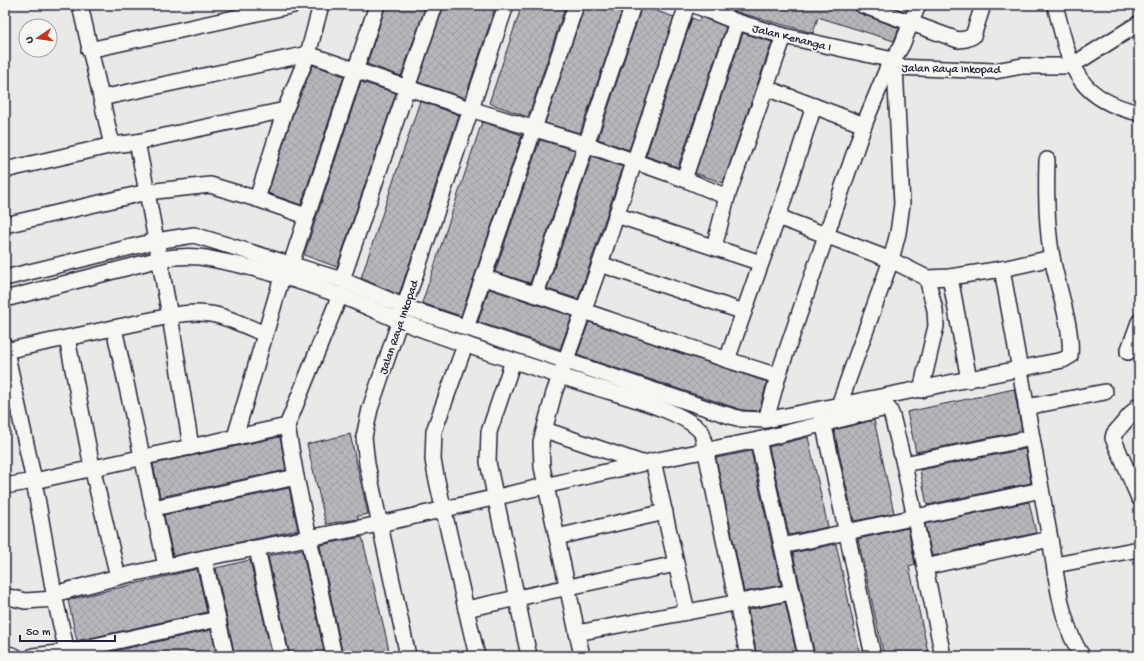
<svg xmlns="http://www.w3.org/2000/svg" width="1144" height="661" font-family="'Gochi Hand',sans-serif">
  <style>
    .building { fill: url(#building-cross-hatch); stroke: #22223b }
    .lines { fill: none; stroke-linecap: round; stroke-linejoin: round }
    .minor-casing { stroke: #22223b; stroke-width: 18 }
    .minor { stroke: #f6f6f2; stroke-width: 15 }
    .labels { text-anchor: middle; stroke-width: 3.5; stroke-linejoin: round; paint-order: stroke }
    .street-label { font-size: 12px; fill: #22223b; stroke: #f6f6f2 }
  </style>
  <defs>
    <pattern id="building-cross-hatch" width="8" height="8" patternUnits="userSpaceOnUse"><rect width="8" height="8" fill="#b8b8bc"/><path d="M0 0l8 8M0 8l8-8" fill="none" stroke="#9e9ea2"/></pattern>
  </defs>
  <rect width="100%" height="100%" fill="#e9e9e7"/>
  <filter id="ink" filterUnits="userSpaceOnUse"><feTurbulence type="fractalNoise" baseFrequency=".025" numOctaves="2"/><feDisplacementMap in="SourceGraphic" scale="8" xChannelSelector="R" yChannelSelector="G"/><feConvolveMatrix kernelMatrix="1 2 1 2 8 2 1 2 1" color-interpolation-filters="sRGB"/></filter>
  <g filter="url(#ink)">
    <g class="building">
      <path d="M386,5H426L401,76L367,64Z"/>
      <path d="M444,5H496L465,98L418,82Z"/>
      <path d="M522,5H566L528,117L489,103Z"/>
      <path d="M585,5H624L580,133L545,123Z"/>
      <path d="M718,5H846L854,8L859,13L899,28L894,41L818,17L813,33L740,13Z"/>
      <path d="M642,6L674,17L629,150L598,139Z"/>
      <path d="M701,17L726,27L678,167L646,156L692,18L699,21Z"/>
      <path d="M743,33L772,42L723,183L695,173Z"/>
      <path d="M313,65L344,76L301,205L268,193L293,113Z"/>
      <path d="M361,82L396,93L337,267L304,255Z"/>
      <path d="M420,101L459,115L399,295L361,278Z"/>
      <path d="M482,122L522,135L461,316L422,303Z"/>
      <path d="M540,140L575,150L530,283L495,272Z"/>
      <path d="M592,156L623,167L578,299L547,289Z"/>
      <path d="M489,289L572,316L560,349L478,322Z"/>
      <path d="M589,322L767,382L759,411L742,410L577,355Z"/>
      <path d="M1014,389L1022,431L916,452L907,412Z"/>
      <path d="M874,420L894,513L854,521L834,430Z"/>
      <path d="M350,434L368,514L358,516V519L326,524L307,444Z"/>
      <path d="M280,437L286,470L160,497L153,464Z"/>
      <path d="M808,437L828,527L789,535L769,447Z"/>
      <path d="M1025,449L1031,483L927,505L920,470Z"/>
      <path d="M751,451L781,585L744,592L716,458Z"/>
      <path d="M289,488L298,530L173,556L164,515Z"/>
      <path d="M1029,502L1036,533L932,556L925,524Z"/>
      <path d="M908,528L915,564L909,566L929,656H884L858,539Z"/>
      <path d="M362,537L385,632L390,656H343L320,545Z"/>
      <path d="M836,544L851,612L860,656H815L793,553Z"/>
      <path d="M302,549L325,656H310V654L290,656L268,556Z"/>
      <path d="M250,560L272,656H235L216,568Z"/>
      <path d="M197,569L207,612L77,641L68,600Z"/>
      <path d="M785,602L797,656H757L748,610Z"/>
      <path d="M211,630L217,656H91Z"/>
    </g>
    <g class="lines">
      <defs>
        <g id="minor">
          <path d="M694,5L737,22L784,36L893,60L887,69L864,125L778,376L766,420"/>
          <path d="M862,5L958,40L966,39L973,36L983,5"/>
          <path d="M1055,5C1070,62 1072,98 1139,113"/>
          <path d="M89,50L294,5"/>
          <path d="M895,67L995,71L1022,66H1071L1138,24"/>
          <path d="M766,88L814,106"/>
          <path d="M101,98L308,54L470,109L585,144L684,179L727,197"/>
          <path d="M137,142L285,110"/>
          <path d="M5,170L113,145"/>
          <path d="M684,179L737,22"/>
          <path d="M257,199L306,216"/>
          <path d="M616,215L761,263L778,217L814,106L864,125"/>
          <path d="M778,217L891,260L927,278L950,277L1002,269L1052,258"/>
          <path d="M5,225L147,192L137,142L113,145L111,141L80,5"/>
          <path d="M714,247L727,197L784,36"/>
          <path d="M291,264L377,5"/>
          <path d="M600,264L744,312"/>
          <path d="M950,277L969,380"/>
          <path d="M5,278L156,241L194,235L342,280L405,307L724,414L741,419L766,420L1063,360L1070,356C1073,328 1057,286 1052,257C1046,225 1046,193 1047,160"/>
          <path d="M485,278C583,309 680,346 778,376"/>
          <path d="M342,280L435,5"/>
          <path d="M536,294L633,5"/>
          <path d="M5,299L160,259C178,256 194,255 211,259C254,267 298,280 339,295C360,303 380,313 400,321C465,346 532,367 598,388C624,396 687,412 702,433L748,656"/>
          <path d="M114,328L166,566"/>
          <path d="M466,328L576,5"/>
          <path d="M265,334C228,319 212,307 170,316L147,192L210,185L257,199L285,110L308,54L321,5"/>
          <path d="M67,338L92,467L118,577"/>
          <path d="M465,345L434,431L433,460L436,476L466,609"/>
          <path d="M5,346L34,481L5,486"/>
          <path d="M5,351L170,316L191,447"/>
          <path d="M1128,352L1139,322"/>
          <path d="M727,360L761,263"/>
          <path d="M513,361L489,432L488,462L529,656"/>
          <path d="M921,390L936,326L935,310L927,278"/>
          <path d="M839,405L891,260L898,233L902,204L895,67L893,60L902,45L918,5"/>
          <path d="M1139,405L1114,434L1113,438L1139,498"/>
          <path d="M1026,407L1105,392"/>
          <path d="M821,412L873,656"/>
          <path d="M287,426L340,295"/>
          <path d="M545,430L642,463"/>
          <path d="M235,437L282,277"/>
          <path d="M758,440L782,546"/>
          <path d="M653,461L687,612"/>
          <path d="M904,464L1032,438"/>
          <path d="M154,508L296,477"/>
          <path d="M557,537L665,512"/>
          <path d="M1050,539C1057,578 1060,623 1082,656"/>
          <path d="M257,549L281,656"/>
          <path d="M204,558L380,524L653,461L758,440L886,408L889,409L892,416L904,464L943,656"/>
          <path d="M1055,565L1139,549"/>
          <path d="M925,567L1050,539L1002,269"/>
          <path d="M54,594L118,577L204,558L226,656"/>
          <path d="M5,596L25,601L55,599"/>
          <path d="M577,633L792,592"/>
          <path d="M5,653L15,656"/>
          <path d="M33,656L67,652L218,619"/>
          <path d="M68,656L55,599L34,481L287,426L296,477L334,656"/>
          <path d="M408,656L367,464L364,437L370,409L506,5"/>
          <path d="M477,656L466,609L676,564"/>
          <path d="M582,656L542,467L541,442L554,393L600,264L687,5"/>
          <path d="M806,656L782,546L1041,490"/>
        </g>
      </defs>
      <use href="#minor" class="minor-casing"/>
      <use href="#minor" class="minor"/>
    </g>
  </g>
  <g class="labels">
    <g class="street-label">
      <text transform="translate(792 37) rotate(14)" y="4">Jalan Kenanga I</text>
      <text transform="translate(951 68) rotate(1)" y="4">Jalan Raya Inkopad</text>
      <text transform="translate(398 327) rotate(-71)" y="4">Jalan Raya Inkopad</text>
    </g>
  </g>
  <rect width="1144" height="661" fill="none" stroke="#f6f6f2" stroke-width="20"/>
  <rect x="10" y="10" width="1124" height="641" fill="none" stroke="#22223b" stroke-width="1.5" filter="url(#ink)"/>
  <g transform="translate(38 38) rotate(257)"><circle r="19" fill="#f6f6f2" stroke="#a1a1a9"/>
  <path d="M0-3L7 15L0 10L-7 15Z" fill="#c8321e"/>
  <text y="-6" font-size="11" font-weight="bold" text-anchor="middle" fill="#22223b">U</text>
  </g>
  <path d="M20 635v6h95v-6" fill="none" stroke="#22223b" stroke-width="2"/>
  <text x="26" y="635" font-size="12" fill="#22223b" stroke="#f6f6f2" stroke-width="3" paint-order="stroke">50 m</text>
</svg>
